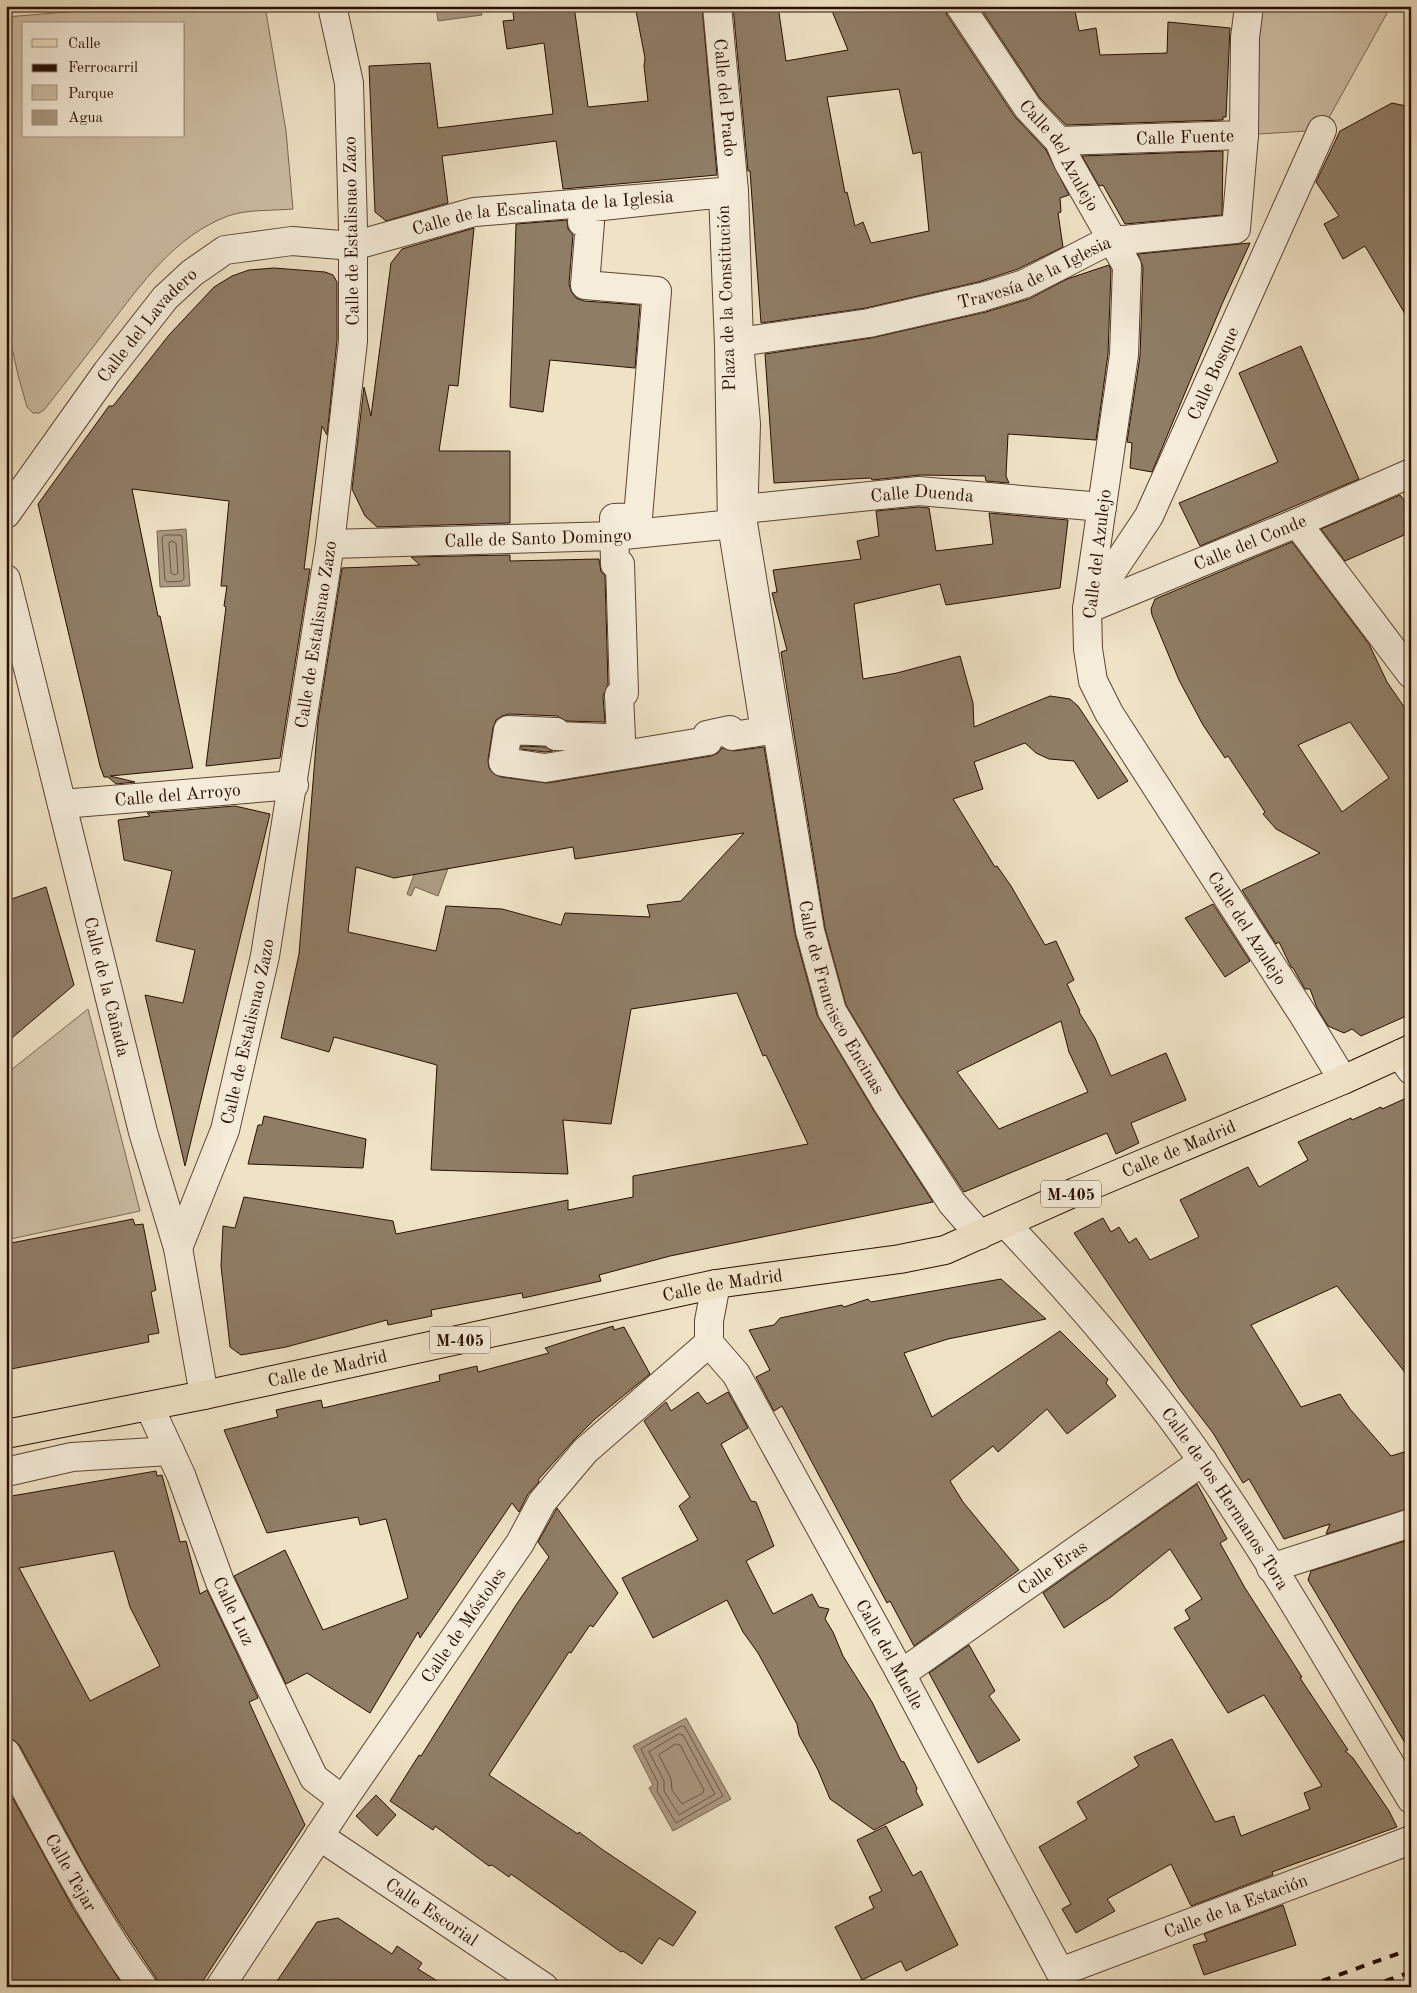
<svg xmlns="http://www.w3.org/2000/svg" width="1417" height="1993" font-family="'Old Standard TT',serif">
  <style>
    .green { fill: #cdbea4; stroke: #7a6652; fill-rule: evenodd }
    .water { fill: #ab9a82; stroke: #76624e }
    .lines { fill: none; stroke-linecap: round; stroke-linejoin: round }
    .shore { stroke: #695441; stroke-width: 1 }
    .building { fill: #8f7d66; stroke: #270f00; fill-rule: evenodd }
    .pedestrian-casing { stroke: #594431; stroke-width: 30 }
    .minor-casing { stroke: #594431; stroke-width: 30 }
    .primary-casing { stroke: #270f00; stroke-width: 30 }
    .pedestrian { stroke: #f5ecd9; stroke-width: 28 }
    .minor { stroke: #f5ecd9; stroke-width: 28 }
    .primary { stroke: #efe2c5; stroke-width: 28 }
    .rail { stroke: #270f00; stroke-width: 4; stroke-dasharray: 9 9; stroke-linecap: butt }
    .labels { text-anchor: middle; stroke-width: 5; stroke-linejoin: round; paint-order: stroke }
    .shield { fill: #f5ecd9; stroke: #655141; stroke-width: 1 }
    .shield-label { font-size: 16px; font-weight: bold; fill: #270f00 }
    .street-label { font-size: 18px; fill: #270f00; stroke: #f5ecd9 }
  </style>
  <rect width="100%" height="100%" fill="#efe2c5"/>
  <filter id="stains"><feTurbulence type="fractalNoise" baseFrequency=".004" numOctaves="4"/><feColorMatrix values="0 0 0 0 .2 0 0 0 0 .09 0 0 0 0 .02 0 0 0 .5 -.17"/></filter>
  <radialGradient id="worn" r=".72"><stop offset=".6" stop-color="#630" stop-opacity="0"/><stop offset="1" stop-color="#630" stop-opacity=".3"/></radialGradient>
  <g class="green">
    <path d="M140,6H265L286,131L293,209C272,211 248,209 228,216C175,236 142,283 109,326C88,354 66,382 44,410L39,413H33L27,407L18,375L6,320V17ZM24,24H184V136H24Z"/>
    <path d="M1251,6H1391L1322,130L1244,135Z"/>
    <path d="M88,1009L140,1211L6,1240V1074Z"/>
  </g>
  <g class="water">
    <path d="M436,6H480L482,15L438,21Z"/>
    <path d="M186,529L190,586L160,587L157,531Z"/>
    <path d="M427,838L455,849L438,896L415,887L411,896L407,894Z"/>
    <path d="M686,1718L731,1799L673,1831L649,1788L653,1785L633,1746Z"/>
  </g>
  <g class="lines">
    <g class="shore">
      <path d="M165,535H179L182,536L184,578L182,581L167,582L165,580L162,538Z"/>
      <path d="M171,541L176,543L178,573L175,575L171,573L169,544Z"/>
      <path d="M682,1726L685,1727L723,1796L676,1823L657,1791L658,1783L641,1749Z"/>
      <path d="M679,1734L683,1735L715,1794L679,1815L664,1791V1781L649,1752Z"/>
      <path d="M676,1744L680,1745L704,1790L703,1793L682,1804L672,1790L671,1779L659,1755Z"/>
    </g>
  </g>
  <g class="building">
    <path d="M512,6H574L588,107L648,101L644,66L645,58L635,6H702L717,175L563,189L556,141L442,156L448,203L386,221L375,212L369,66L430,63L438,128L553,114L544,43L507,49L503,21L514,20Z"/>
    <path d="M733,6H778L786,61L848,50L830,6H944L947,15L1015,117L1046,150L1069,195L1060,198L1061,212L1058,213L1063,247L1018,269L978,282L866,308L761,323L750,171H748ZM899,89L913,154L921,152L929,231L871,243L863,222L855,226L847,192L845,193L827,97Z"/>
    <path d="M979,6H1074L1079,31L1096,28L1100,55L1167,53L1168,22L1230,28L1226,117H1223V120L1066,125L1040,98Z"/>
    <path d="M1392,103L1411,107V324L1365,246L1343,259L1324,224L1339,216L1316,182L1340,131Z"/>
    <path d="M1223,151L1222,215L1125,224L1103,185L1099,186L1082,156Z"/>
    <path d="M567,220L568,229L573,235L569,284L571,291L576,298L584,301L640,305L635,368L550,360L543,412L510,407L516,224Z"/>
    <path d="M474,228L458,386L449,385L439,451H510V523L377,527L365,516L352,489L364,387L371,416L391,263L402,249Z"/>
    <path d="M1250,243L1222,304L1152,472L1130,468L1132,443L1127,442L1140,356L1143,267L1138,254Z"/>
    <path d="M1109,265L1111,270L1108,354L1096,440L1008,434L1006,476L1009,483L986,481L985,476L920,475L872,480L871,478L774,483L765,354L871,338L986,312L1029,299L1067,279Z"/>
    <path d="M274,268L325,272L333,275L337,282V340L327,435L322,426L304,569H310L280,758L206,766L226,607L224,606L227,586H221L229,501L132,489L158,616H160L193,768L110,776L135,782L116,784L108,777H104L100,766L38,504L109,406H113L169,335L214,287L232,276L249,270Z"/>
    <path d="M1301,346L1359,479L1200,546L1179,503L1278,462L1239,373Z"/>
    <path d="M1400,495L1411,509V532L1345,561L1321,529Z"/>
    <path d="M919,507L929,508L936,551L993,544L989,513L1068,520L1060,588L946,605L940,584L854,604L863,679L897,673L960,656L973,703L974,727L1050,696L1070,699L1078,706L1128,781L1098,799L1074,761L1049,759L1036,753L1025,743L974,762L983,789L953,799L995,867L997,866L1011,886L1045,945L1056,941L1074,980L1067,984L1080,1011L1079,1012L1095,1038L1111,1076L1166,1053L1186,1100L1131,1123L1139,1143L1116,1154L1107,1133L964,1192L900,1095L846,1005L825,928L781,652L787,650L772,593L777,592L773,570L861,559L857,541L879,536L876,511ZM1061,1021L1069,1052L1088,1092L999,1129L957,1072Z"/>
    <path d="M1292,542L1369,644L1387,682L1411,717V1014L1361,1036L1352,1029L1344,1033L1328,1026L1317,1008L1310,989H1305L1293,968L1291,967L1279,942L1276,944L1242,890L1320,853L1276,829L1263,814L1265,812L1228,756L1225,758L1203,725L1179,680L1152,615L1151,609L1155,599ZM1350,722L1389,778L1342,812L1298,745Z"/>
    <path d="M510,555V561L599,559L601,572L605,575L608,685L603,696L605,722L566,721L557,716L509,714L502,716L496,720L493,728L488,760L489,768L494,774L501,777L547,783L711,756L718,753L722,748L734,751L764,747L795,934L817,1015L874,1111L933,1202L670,1256L599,1275L601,1281L523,1298L522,1293L431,1310L432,1316L388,1325L387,1320L286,1347L241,1355L230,1347L221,1266L223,1226L235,1228L244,1197L393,1221L396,1234L568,1200V1210L633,1197V1176L808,1144L766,1055L763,1056L737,993L631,1009L611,1124L563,1120L568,1174L431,1170L437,1065L334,1037L329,1052L281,1038L299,954L318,721L342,568L420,565L411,557ZM744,833L681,901L647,905L650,917L565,913L561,925L502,909L446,906L436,951L348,932L356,867L394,878L573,847L575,859Z"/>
    <path d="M521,746L546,747L553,751L545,752L521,749Z"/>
    <path d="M235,806L270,814L185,1166L145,995L183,1003L195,950L156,941L172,871L124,860L118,820L150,816L147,813Z"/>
    <path d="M46,887L74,985L6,1043V901Z"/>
    <path d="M1213,904L1250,961L1225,977L1185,918Z"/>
    <path d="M1411,1096V1380L1337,1286L1251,1325L1301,1407L1340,1394L1350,1409L1391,1456L1411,1450V1508L1326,1534L1330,1524L1284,1539L1249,1479L1243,1483L1213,1433L1180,1390L1074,1233L1103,1218L1111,1232L1119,1227L1129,1243L1136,1238L1150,1260L1199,1237L1180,1200L1248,1167L1259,1187L1308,1160L1298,1142L1351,1118L1352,1120L1381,1107L1382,1109Z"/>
    <path d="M264,1116L366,1139L363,1168L248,1164L258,1125H262Z"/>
    <path d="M133,1219L135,1225L143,1224L156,1290L151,1292L159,1333L148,1335L149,1342L6,1370V1244Z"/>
    <path d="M1001,1279L1046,1319L948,1339L904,1353L932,1417L1060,1331L1108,1379L1106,1383L1116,1396L1067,1434L1047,1409L998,1452L993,1446L950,1481L963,1502L1019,1570L914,1646L890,1601L887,1603L782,1406L774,1411L756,1377L770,1370L749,1330L774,1325L780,1318L842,1305L844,1307L868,1299L871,1302Z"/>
    <path d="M613,1326L614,1330L624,1327L650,1374L595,1419L573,1441L538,1480L539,1482L528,1494L519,1512L512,1503L420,1638L418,1632L370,1713L307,1673L286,1684L234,1576L285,1550L323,1630L408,1598L386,1519L360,1525L358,1517L267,1533L224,1430L278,1417L276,1410L321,1400L323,1408L440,1381L439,1375L477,1366L478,1372L549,1353L545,1348Z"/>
    <path d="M698,1392L707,1404L728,1392L748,1428L721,1444L751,1501L756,1502L774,1546L746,1561L773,1614L812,1594L819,1607L829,1609L825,1619L833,1632L843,1656L872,1702L901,1761L904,1762L917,1788L916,1791L923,1805L874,1830L830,1799L818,1770L799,1735L797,1724L758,1653L743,1632L727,1600L653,1638L622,1578L698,1540L679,1506L690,1497L644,1421L666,1402L671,1411Z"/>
    <path d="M156,1471L157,1476L162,1475L180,1542L186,1541L200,1594L207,1590L258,1698L249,1702L305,1825L199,1987H158L156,1978L119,1922L84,1865L20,1746L14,1740L6,1737V1497ZM114,1551L130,1607L160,1666L90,1701L19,1568Z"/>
    <path d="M1197,1484L1227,1539L1220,1543L1245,1588L1302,1677L1300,1678L1348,1750L1345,1751L1353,1758L1389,1811L1397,1827L1272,1872L1273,1875L1191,1906L1171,1864L1107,1899L1115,1911L1076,1933L1062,1909L1071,1904L1039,1847L1087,1819L1077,1802L1139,1766L1134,1757L1172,1739L1215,1822L1234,1816L1241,1836L1310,1809L1304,1793L1322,1786L1264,1695L1228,1713L1174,1628L1190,1619L1185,1610L1202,1599L1170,1549L1111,1597L1064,1628L1043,1593Z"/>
    <path d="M557,1508L618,1593L593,1627L590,1625L571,1653L569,1652L489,1775L578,1834L579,1832L603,1850L696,1912L673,1946L659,1938L642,1964L623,1951L621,1952L511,1874L509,1877L492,1865L489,1866L435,1826L433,1830L390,1801L419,1755L421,1756L516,1605L549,1557L538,1542Z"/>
    <path d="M1411,1539V1753L1308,1580L1311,1571Z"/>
    <path d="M969,1645L995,1691L989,1696L1020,1740L978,1763L929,1673Z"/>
    <path d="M6,1786L74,1910L124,1987H6Z"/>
    <path d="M376,1795L396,1815L377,1836L356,1816Z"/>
    <path d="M886,1826L913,1876L921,1871L958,1945L906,1971L901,1961L862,1980L835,1927L874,1908L869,1897L882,1891L857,1840Z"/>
    <path d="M1283,1905L1296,1945L1204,1975L1193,1945L1207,1941L1204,1934Z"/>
    <path d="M338,1918L392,1954L397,1946L422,1963L418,1969L447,1987H273L317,1922Z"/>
  </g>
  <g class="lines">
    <defs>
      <g id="pedestrian">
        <path d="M723,193L729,345L732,525L765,731L732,736L730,730L707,735L708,741L545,768L503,762L508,730L556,732V736L605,738L606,739L621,738L619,695L624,693L620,564H615L614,518L638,517L657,291L585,285L590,222H582L584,208Z"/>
        <path id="s1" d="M1087,609L1149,516L1322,130"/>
      </g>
      <g id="minor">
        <path id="s2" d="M717,6L734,191L739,342L746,424L743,523L810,931L832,1011L887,1103L952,1203L980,1235"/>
        <path id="s3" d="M960,6L1028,108L1059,141L1068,162L1127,266L1124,355L1087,609L1088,649L1093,681L1109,713L1304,1016L1343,1080"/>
        <path id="s4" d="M1059,141L1244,135"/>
        <path id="s5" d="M739,342L869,323L982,297L1024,284L1102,244L1113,241L1236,229L1244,135L1245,38L1249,6"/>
        <path id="s6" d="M743,509L919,491L1102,507"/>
        <path id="s7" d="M6,514L107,372L165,298L192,273L225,250L292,241L353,246L474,212L734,191"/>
        <path d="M1297,523L1411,674"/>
        <path id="s8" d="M330,544L614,536L743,523"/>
        <path id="s9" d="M6,579L143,1132L178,1248L204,1395"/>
        <path id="s10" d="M1087,609L1297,523L1411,473"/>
        <path id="s11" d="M62,804L294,785"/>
        <path d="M1400,1054L1411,1070"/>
        <path id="s12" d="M1006,1224C1076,1298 1145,1377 1203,1462C1278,1570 1343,1686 1411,1799"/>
        <path id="s13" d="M178,1248L225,1130L265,956L330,544L353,341V229L349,83L332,6"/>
        <path id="s14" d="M709,1343L736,1374L901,1674L1060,1972L1411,1840"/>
        <path id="s15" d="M149,1406L181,1475L220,1582L314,1778L343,1800"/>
        <path d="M6,1472L72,1457L170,1451"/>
        <path d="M1271,1568L1411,1523"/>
        <path id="s16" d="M901,1674L1203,1461"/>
        <path id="s17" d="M6,1753C49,1832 90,1914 143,1987"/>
        <path id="s18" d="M319,1836L544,1987"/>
        <path id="s19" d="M220,1987L343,1800L520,1543L542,1502L585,1451L709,1343V1321L716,1284"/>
      </g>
      <g id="primary">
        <path id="s20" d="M6,1434L204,1395L716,1284L900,1259L945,1250L1075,1192L1343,1080L1411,1049"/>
      </g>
    </defs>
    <use href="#pedestrian" class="pedestrian-casing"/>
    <use href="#minor" class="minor-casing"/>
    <use href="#primary" class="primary-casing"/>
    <use href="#pedestrian" class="pedestrian"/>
    <use href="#minor" class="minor"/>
    <use href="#primary" class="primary"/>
    <g class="rail">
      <path d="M1305,1987L1411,1949"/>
      <path d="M1368,1987L1411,1972"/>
    </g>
  </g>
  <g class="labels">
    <g class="shield">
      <rect x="1041" y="1180.5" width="60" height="27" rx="4"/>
      <rect x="430" y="1326.5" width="60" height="27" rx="4"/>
    </g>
    <g class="shield-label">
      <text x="1071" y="1200">M-405</text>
      <text x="460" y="1346">M-405</text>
    </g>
    <g class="street-label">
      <text dy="6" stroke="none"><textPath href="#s2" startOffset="92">Calle del Prado</textPath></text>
      <text dy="6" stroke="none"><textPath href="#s4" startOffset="126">Calle Fuente</textPath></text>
      <text dy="6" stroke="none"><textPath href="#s3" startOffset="180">Calle del Azulejo</textPath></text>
      <text dy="6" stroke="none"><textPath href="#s7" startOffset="668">Calle de la Escalinata de la Iglesia</textPath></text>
      <text transform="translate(351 231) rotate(-91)" y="6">Calle de Estalisnao Zazo</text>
      <text dy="6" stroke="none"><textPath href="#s5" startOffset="305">Travesía de la Iglesia</textPath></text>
      <text transform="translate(726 298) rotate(-92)" y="6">Plaza de la Constitución</text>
      <text dy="6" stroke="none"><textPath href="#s7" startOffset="236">Calle del Lavadero</textPath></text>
      <text dy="6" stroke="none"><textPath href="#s1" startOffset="268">Calle Bosque</textPath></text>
      <text dy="6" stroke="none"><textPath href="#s6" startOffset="180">Calle Duenda</textPath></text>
      <text dy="6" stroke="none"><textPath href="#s8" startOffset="208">Calle de Santo Domingo</textPath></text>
      <text dy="6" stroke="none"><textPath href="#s10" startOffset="176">Calle del Conde</textPath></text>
      <text transform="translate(1097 554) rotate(-83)" y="6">Calle del Azulejo</text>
      <text dy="6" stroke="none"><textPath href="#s13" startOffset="631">Calle de Estalisnao Zazo</textPath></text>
      <text dy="6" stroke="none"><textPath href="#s11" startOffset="116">Calle del Arroyo</textPath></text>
      <text dy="6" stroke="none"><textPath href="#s3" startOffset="1020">Calle del Azulejo</textPath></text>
      <text dy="6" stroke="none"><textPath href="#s9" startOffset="420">Calle de la Cañada</textPath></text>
      <text dy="6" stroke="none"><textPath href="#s2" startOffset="1005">Calle de Francisco Encinas</textPath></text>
      <text dy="6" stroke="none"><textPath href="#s13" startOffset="228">Calle de Estalisnao Zazo</textPath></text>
      <text dy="6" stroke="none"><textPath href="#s20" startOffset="1212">Calle de Madrid</textPath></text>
      <text dy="6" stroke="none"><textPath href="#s20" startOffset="732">Calle de Madrid</textPath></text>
      <text dy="6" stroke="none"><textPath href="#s20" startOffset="328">Calle de Madrid</textPath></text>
      <text dy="6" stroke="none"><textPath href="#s12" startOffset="352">Calle de los Hermanos Tora</textPath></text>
      <text dy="6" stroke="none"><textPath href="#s16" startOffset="185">Calle Eras</textPath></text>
      <text dy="6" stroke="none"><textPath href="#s15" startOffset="222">Calle Luz</textPath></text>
      <text dy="6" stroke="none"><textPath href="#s19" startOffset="436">Calle de Móstoles</textPath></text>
      <text dy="6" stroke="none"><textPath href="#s14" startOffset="361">Calle del Muelle</textPath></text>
      <text dy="6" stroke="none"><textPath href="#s17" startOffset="136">Calle Tejar</textPath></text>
      <text dy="6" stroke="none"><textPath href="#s14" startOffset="909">Calle de la Estación</textPath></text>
      <text dy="6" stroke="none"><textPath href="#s18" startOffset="136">Calle Escorial</textPath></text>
    </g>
  </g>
  <rect width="1417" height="1993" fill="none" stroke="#efe2c5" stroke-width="25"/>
  <rect x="8" y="8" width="1402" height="1978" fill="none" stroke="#270f00" stroke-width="2.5"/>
  <rect x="12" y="12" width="1392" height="1968" fill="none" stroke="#270f00"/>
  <rect x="22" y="22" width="162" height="115" fill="#f5ecd9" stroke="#a39482"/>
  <rect x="32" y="39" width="25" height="8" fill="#efe2c5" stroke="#a39482"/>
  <text x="68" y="48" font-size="15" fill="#270f00">Calle</text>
  <rect x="32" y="64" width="25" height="8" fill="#270f00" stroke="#a39482"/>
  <text x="68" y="72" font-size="15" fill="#270f00">Ferrocarril</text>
  <rect x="32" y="85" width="25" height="15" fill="#cdbea4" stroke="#a39482"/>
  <text x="68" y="98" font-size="15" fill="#270f00">Parque</text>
  <rect x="32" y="110" width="25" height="15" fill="#ab9a82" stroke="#a39482"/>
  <text x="68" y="122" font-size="15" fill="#270f00">Agua</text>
  <rect width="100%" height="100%" filter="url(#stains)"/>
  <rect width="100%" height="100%" fill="url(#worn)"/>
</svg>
